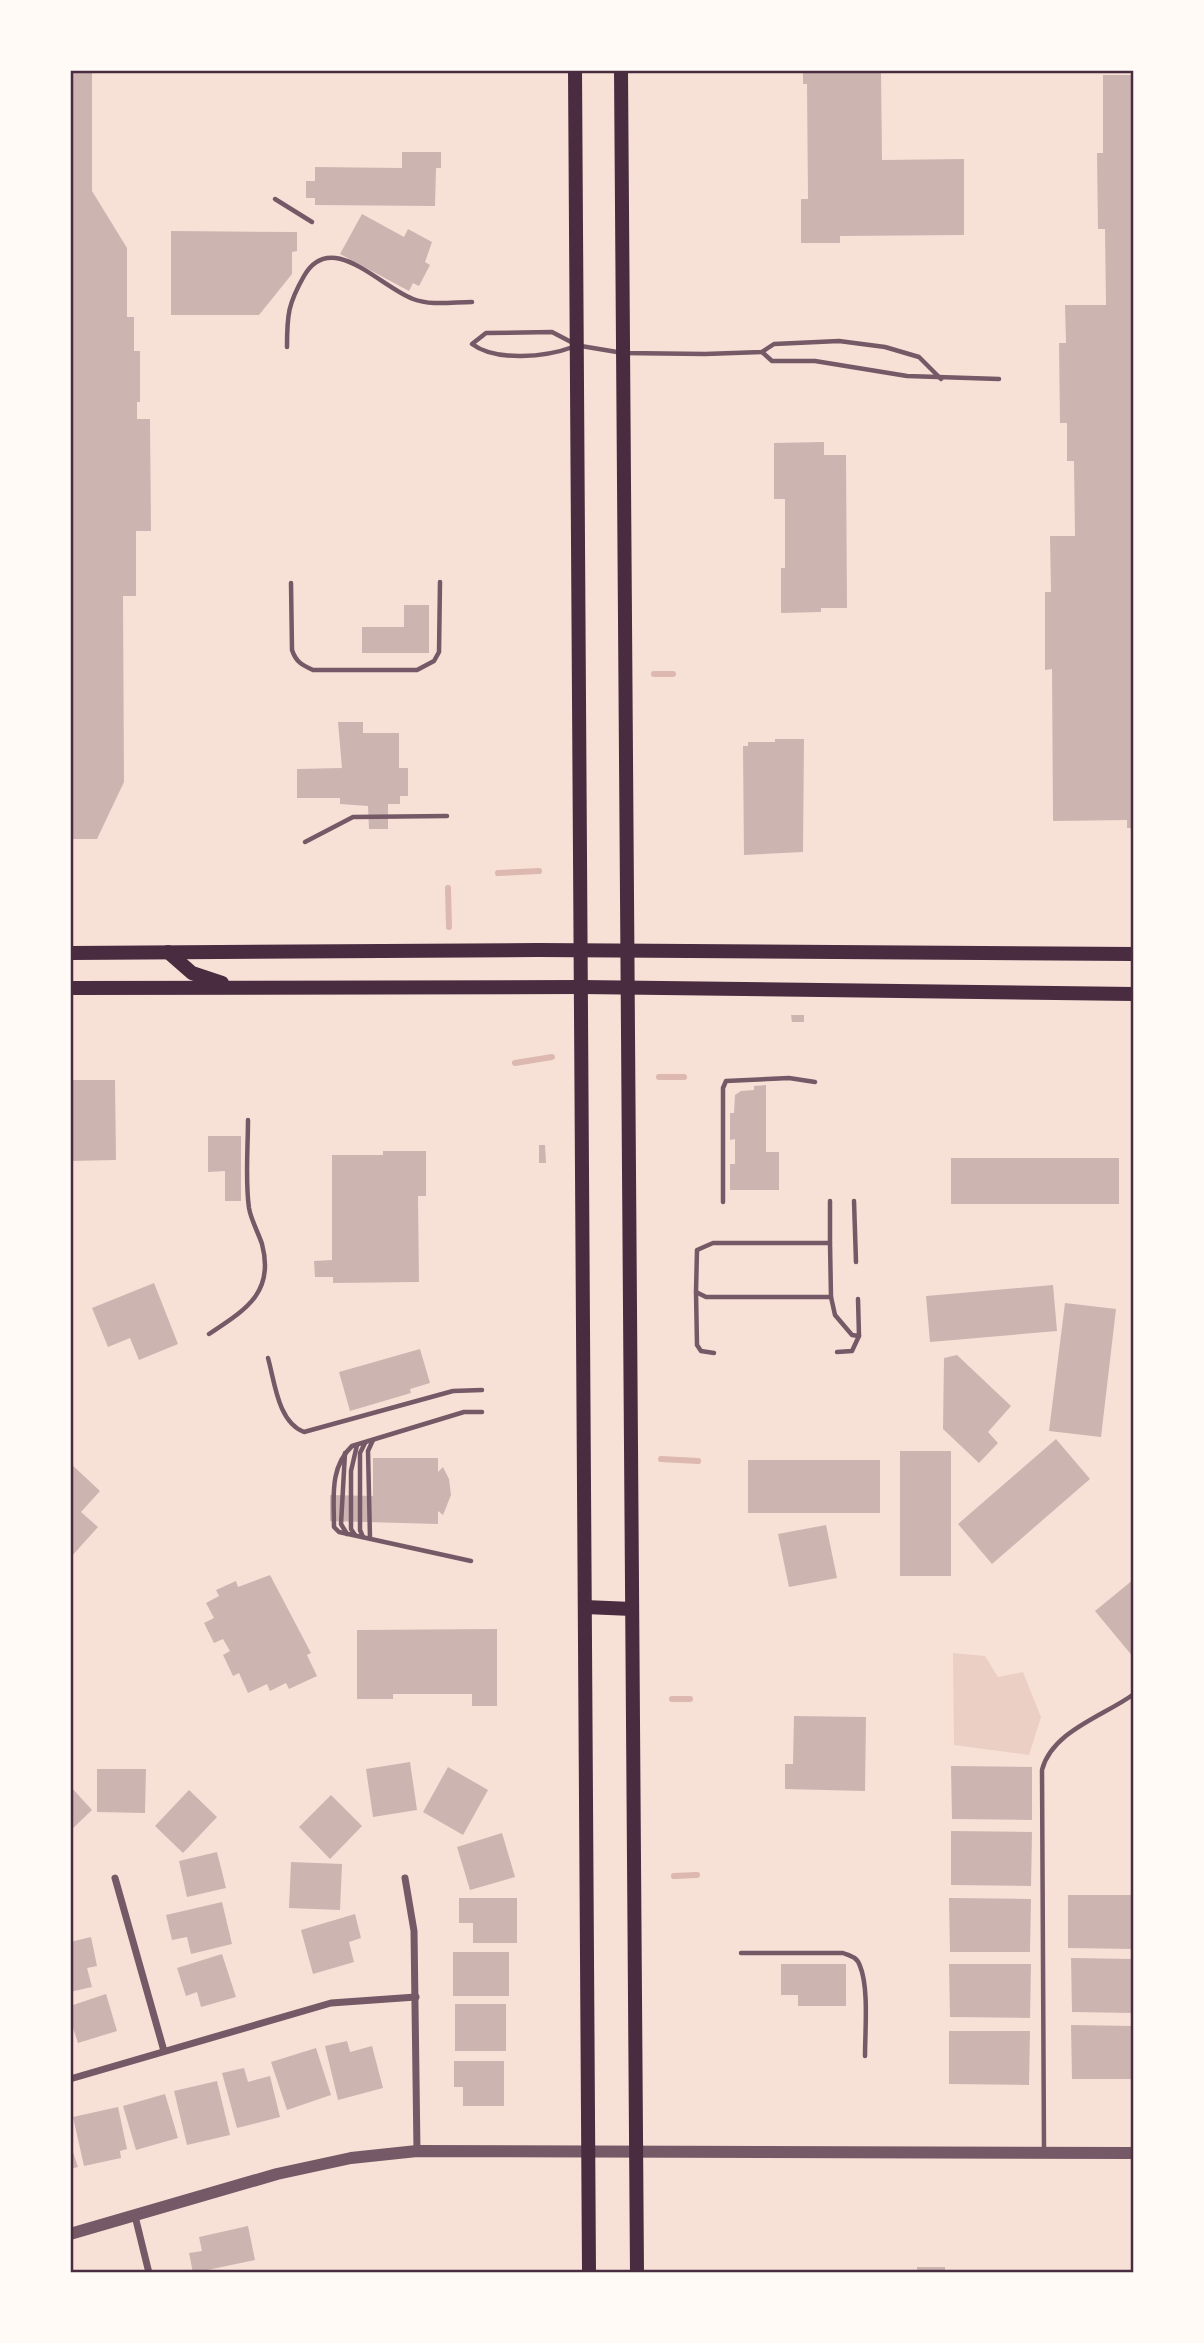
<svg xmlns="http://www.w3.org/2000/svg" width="1204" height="2343" font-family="'Exo 2',sans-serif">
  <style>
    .green { fill: #ebcfc5 }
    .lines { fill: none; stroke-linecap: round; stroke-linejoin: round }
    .stream { stroke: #dcb8b0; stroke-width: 6 }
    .building { fill: #ccb4b1 }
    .service { stroke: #755966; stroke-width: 4.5 }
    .minor { stroke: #755966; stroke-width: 7 }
    .tertiary { stroke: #755966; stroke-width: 12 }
    .secondary { stroke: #4a2c40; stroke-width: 14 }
    .neatline { fill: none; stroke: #4a2c40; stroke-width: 2.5 }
  </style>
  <rect width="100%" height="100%" fill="#f7e1d7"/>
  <path class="green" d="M953,1653L985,1656L998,1677L1023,1672L1041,1717L1029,1755L954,1745Z"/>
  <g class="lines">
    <g class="stream">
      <path d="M654,674H673"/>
      <path d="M498,873L539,871"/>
      <path d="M448,888L449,927"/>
      <path d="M515,1063L552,1057"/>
      <path d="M659,1077H684"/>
      <path d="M661,1459L698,1461"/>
      <path d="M672,1699H690"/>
      <path d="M674,1876L697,1875"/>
    </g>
  </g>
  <g class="building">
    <path d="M70,70H92V191L127,248V317H134V351H140V402H137V419H150L151,531H136V596H123L124,782L97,839H70Z"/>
    <path d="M803,70H881L882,160L964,159V235L840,236V243H801V199H808L807,84H803Z"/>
    <path d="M1103,75H1134V828H1127V820L1053,821L1052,669L1045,670V592H1051L1050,536H1075L1074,461H1067V423H1060L1059,343H1066L1065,305H1106L1105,229H1098L1097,153H1103Z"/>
    <path d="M402,152H441V168H436L435,206L315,205V198H306V181H315V167L402,168Z"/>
    <path d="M362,214L404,237L408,229L432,242L425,262L430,265L419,286L413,283L409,291L340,254Z"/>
    <path d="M171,231L297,232V251L292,252V274L259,315H171Z"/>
    <path d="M824,442V455H846L847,608H821V612L781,613V568H785V499H774V443Z"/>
    <path d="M404,605H429V653H362V627H404Z"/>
    <path d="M338,722H363V733H399V768H408V796H400V804H388V829H369L368,806L340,804V798H297V769L342,768Z"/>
    <path d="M775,739H804L803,852L744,855L743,746H748V742H775Z"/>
    <path d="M791,1015H804V1022H792Z"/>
    <path d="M70,1080H115L116,1160L70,1161Z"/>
    <path d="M766,1085V1152H779V1190H730V1164H735V1139L730,1140V1113H734L735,1095L741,1091L754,1090V1086Z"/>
    <path d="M208,1136H241V1201H225V1171L208,1172Z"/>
    <path d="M539,1145H545L546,1163H539Z"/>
    <path d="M383,1151H426V1196H418L419,1282L333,1283V1277H315L314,1261L332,1260V1155H383Z"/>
    <rect x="951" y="1158" width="168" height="46"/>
    <path d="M154,1283L178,1344L139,1360L130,1338L108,1347L92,1308Z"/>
    <path d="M1053,1285L1057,1331L930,1342L926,1296Z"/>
    <path d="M1065,1303L1116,1309L1101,1437L1049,1431Z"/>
    <path d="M420,1349L430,1383L410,1389L411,1393L350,1411L339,1372Z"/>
    <path d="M957,1355L1011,1406L988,1432L998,1443L979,1463L943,1429L944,1358Z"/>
    <path d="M1056,1439L1090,1479L992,1564L958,1524Z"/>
    <rect x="900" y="1451" width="51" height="125"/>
    <path d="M373,1458H438V1472L443,1467L449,1479L451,1495L443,1515L438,1511V1524L330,1521V1495L373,1496Z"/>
    <rect x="748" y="1460" width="132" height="53"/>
    <path d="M70,1463L100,1491L81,1512L98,1527L70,1558Z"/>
    <path d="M826,1525L837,1578L789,1587L778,1534Z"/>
    <path d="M270,1575L311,1653L307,1655L317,1676L289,1689L286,1683L270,1691L267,1684L248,1693L239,1673L233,1676L223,1655L230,1651L223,1639L214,1643L204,1623L214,1618L206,1603L219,1596L216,1590L236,1581L238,1587Z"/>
    <path d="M1134,1579V1658L1095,1611Z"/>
    <path d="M497,1629V1706H472V1694H393V1699H357V1630Z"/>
    <path d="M794,1716L866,1717L865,1791L785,1789V1764H793Z"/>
    <path d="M410,1762L417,1810L373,1817L366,1769Z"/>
    <path d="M951,1766L1032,1767V1820L952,1819Z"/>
    <path d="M448,1767L488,1790L463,1835L423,1812Z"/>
    <path d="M97,1769H146L145,1813L97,1812Z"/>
    <path d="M70,1786L92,1810L70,1831Z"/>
    <path d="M189,1790L217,1817L183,1853L155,1826Z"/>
    <path d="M331,1795L362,1826L330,1859L299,1827Z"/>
    <path d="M951,1831L1032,1832L1031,1886L951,1885Z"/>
    <path d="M502,1833L515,1877L470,1890L457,1847Z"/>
    <path d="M217,1852L226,1888L187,1897L179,1861Z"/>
    <path d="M291,1862L342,1864L340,1910L289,1908Z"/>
    <path d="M1068,1895H1134V1949L1068,1948Z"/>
    <path d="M459,1898H517V1943H473V1923H459Z"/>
    <path d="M949,1898L1031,1899L1030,1952H950Z"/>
    <path d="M222,1902L232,1944L191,1954L187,1937L172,1940L166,1915Z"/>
    <path d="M355,1914L361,1938L349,1942L354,1962L313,1974L301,1930Z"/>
    <path d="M91,1937L97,1966L87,1968L92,1987L70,1992V1942Z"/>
    <rect x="453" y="1952" width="56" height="44"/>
    <path d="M222,1954L236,1997L201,2007L197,1992L186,1996L177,1968Z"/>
    <path d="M1071,1958L1134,1959V2013L1072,2012Z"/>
    <path d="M781,1964H846V2006H798V1995H781Z"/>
    <path d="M949,1964H1031L1030,2018L950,2017Z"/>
    <path d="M106,1994L117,2031L78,2043L70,2019V2006Z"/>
    <rect x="455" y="2004" width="51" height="47"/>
    <path d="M1071,2025L1134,2026V2079H1072Z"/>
    <path d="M949,2031H1030L1029,2085L949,2084Z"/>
    <path d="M347,2041L350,2052L372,2046L383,2088L338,2100L325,2046Z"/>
    <path d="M316,2048L331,2095L287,2110L271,2062Z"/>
    <path d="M454,2061H504V2106H463V2087H454Z"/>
    <path d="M244,2068L248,2082L270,2076L280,2117L237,2128L222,2073Z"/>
    <path d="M217,2081L230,2135L187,2145L174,2091Z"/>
    <path d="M165,2094L178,2138L136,2150L123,2106Z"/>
    <path d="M118,2107L127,2149L120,2151L121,2158L84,2166L73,2117Z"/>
    <path d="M70,2143L78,2167L70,2169Z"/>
    <path d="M248,2226L255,2260L193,2273L189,2253L202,2251L199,2237Z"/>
    <rect x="917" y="2267" width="28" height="6"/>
  </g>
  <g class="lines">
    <g class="service">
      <path d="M275,199L312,222"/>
      <path d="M581,346L623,353L705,354L762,352L774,344L839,341L885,347L919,357L941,379"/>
      <path d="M287,347C287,315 288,304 304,276C331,229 379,286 413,299C431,306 453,302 472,302"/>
      <path d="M573,347C546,357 496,362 472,344L486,333L552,332L573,343"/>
      <path d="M762,352L772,361H815L907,376L999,379"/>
      <path d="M291,583L292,650C296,662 302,665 313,670H417L434,661L439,652L440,582"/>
      <path d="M305,842L353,817L447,816"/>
      <path d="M830,1201V1243H713L697,1250L696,1292L706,1297H831L835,1315L852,1335L859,1336L858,1299"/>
      <path d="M854,1201L856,1262"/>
      <path d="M723,1202V1088L726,1081L789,1078L815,1082"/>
      <path d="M830,1243L831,1297"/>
      <path d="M696,1292L697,1345L701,1351L714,1353"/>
      <path d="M209,1334C245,1310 275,1293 262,1244C258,1232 251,1220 249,1208C245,1180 248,1148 248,1120"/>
      <path d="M837,1352L852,1351L859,1336"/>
      <path d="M268,1358C275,1383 278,1422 304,1432L453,1391L482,1390"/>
      <path d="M345,1453L341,1524L347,1534"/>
      <path d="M355,1535L351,1529V1471L357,1445"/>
      <path d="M363,1537L360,1530V1453L365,1443"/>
      <path d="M370,1538L368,1451L373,1440"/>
      <path d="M471,1561L339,1532L334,1527C334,1498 329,1468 352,1446L464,1412H482"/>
      <path d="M741,1953H843C851,1956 857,1957 860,1966C869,1987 865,2032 865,2056"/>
      <path d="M1044,2150L1042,1770C1052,1731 1104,1716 1134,1694"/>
    </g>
    <g class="minor">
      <path d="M115,1878L164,2051"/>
      <path d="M405,1878L414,1931L417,2151"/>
      <path d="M70,2079L331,2003L416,1997"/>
      <path d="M135,2216L149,2273"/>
    </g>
    <path class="tertiary" d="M70,2234L277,2174L351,2158L417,2151L1134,2153"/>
    <g class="secondary">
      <path d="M575,70L589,2273"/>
      <path d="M621,70L637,2273"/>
      <path d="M168,952L192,973L222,983"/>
      <path d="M70,953L538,950L1134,954"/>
      <path d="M70,988L581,987L1134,994"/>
      <path d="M585,1607L632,1609"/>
    </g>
  </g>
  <rect width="1204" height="2343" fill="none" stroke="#fffaf5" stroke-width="144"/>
  <rect x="72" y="72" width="1060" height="2199" class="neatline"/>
</svg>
